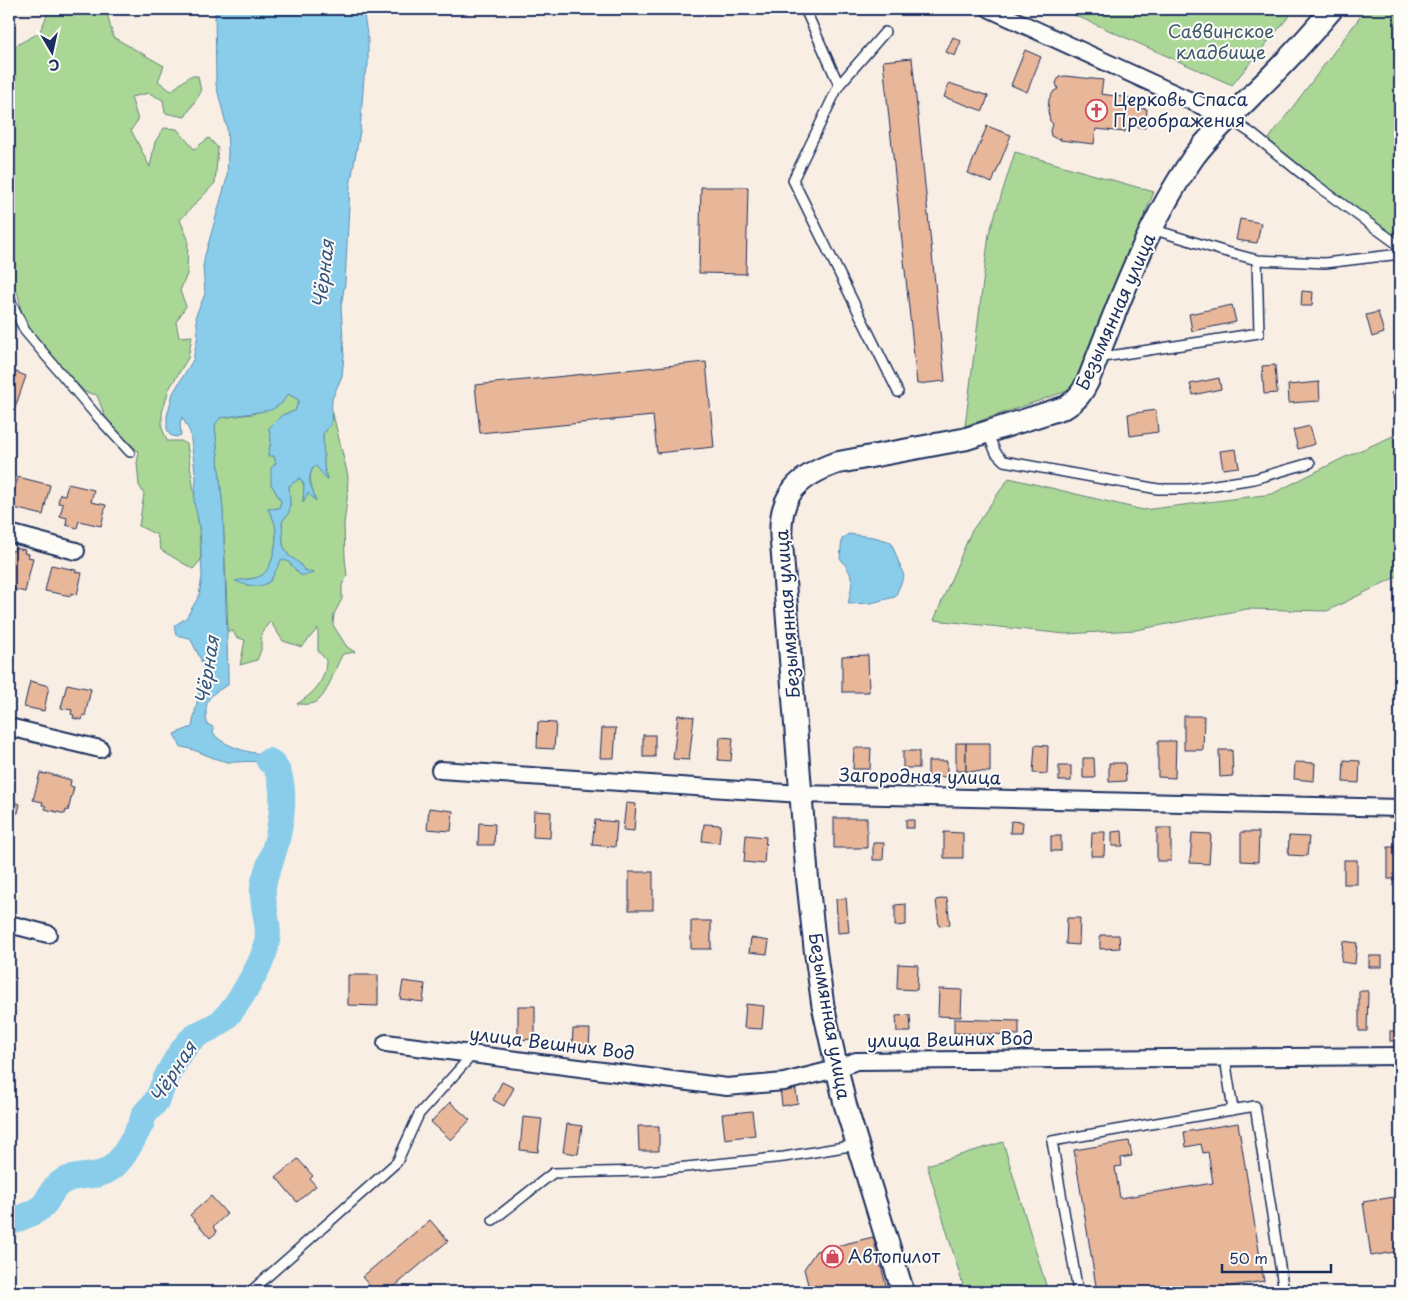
<svg xmlns="http://www.w3.org/2000/svg" width="1409" height="1301" font-family="'Playpen Sans',sans-serif">
  <style>
    .green { fill: #aad796; stroke: #62837a }
    .water { fill: #89cdea; stroke: #5d8eb2 }
    .lines { fill: none; stroke-linecap: round; stroke-linejoin: round }
    .river { stroke: #89cdea; stroke-width: 26 }
    .building { fill: #e8b699; stroke: #1b2f5e }
    .service-casing { stroke: #1b2f5e; stroke-width: 12 }
    .minor-casing { stroke: #1b2f5e; stroke-width: 20 }
    .tertiary-casing { stroke: #1b2f5e; stroke-width: 25 }
    .service { stroke: #fdfcf7; stroke-width: 9 }
    .minor { stroke: #fdfcf7; stroke-width: 16 }
    .tertiary { stroke: #fdfcf7; stroke-width: 21 }
    .labels { text-anchor: middle; stroke-width: 4; stroke-linejoin: round; paint-order: stroke }
    .park-label { font-size: 18px; fill: #3f596c; stroke: #fdfcf7 }
    .poi-label { font-size: 18px; fill: #1b2f5e; stroke: #fdfcf7; text-anchor: start }
    .street-label { font-size: 18px; fill: #1b2f5e; stroke: #fdfcf7 }
    .water-label { font-size: 19px; font-style: italic; fill: #365681; stroke: #fdfcf7 }
  </style>
  <rect width="100%" height="100%" fill="#f9eee4"/>
  <filter id="ink" filterUnits="userSpaceOnUse"><feTurbulence type="fractalNoise" baseFrequency=".02" numOctaves="2"/><feDisplacementMap in="SourceGraphic" scale="10" xChannelSelector="R" yChannelSelector="G"/><feConvolveMatrix kernelMatrix="1 2 1 2 8 2 1 2 1" color-interpolation-filters="sRGB"/></filter>
  <g filter="url(#ink)">
    <g class="green">
      <path d="M50,9H106L113,37L164,66L158,81L171,91L190,76H198L201,92L185,117L165,113L163,100L149,93L131,97L138,120L131,130L150,167L155,142L164,128L177,129L194,149L209,138L218,148L215,183L180,220L188,239L187,274L180,291L186,306L176,322L179,337L192,336L188,358L169,389L162,413V428L167,441H181L187,444C192,482 200,521 201,560L193,569L161,550L157,535L139,526L144,494L139,485L137,463L139,452L107,422L97,395L85,392L31,336L22,316L18,294L9,283V49L39,33Z"/>
      <path d="M1061,9H1295L1232,85Z"/>
      <path d="M1366,9H1400V246L1265,144Z"/>
      <path d="M1015,152L1154,192L1073,389L965,426L989,234Z"/>
      <path d="M288,394L299,400L295,411L282,415L269,428L271,441L268,455L274,456L276,463L271,484L281,501L279,508L268,509C270,514 274,519 275,524C278,537 274,571 259,577C252,579 243,579 236,581L250,586L271,580L275,569L282,559L289,562L300,575L314,572L304,570L299,563L288,555L283,545L282,522L289,512L290,505L289,486L300,478L304,485L303,501L308,493L315,500C313,488 305,475 316,465L327,479L324,467L323,434L331,424L332,410L348,476L347,500L344,524L345,558L347,576L342,585V599L334,614L333,625L347,647L355,652L343,654C334,667 328,698 314,703C309,705 302,704 297,704C314,693 326,681 326,660L318,651V628L302,647L283,641L270,621L261,634V650L257,660L240,665L245,640L236,637L233,631L228,632L223,511L215,425L219,418L252,414L281,404Z"/>
      <path d="M1400,433V575L1327,611L1247,609L1136,630L1065,634L934,620L971,532L1009,478L1143,510L1272,494L1343,458Z"/>
      <path d="M1003,1142L1048,1292H965L927,1165Z"/>
    </g>
    <g class="water">
      <path d="M215,9H363L368,40V66L364,77L360,131L350,186L345,283L341,306L344,356L342,376L332,399L331,424L323,434L324,467L327,480L316,466L312,469L309,480L316,501L308,493L303,502L304,485L300,478L289,486L290,505L289,512L282,522L283,545L288,555L299,563L304,570L315,573L306,575H300L289,562L282,559C278,565 273,577 270,581C260,590 246,585 235,581C242,579 255,580 262,575C274,567 278,538 275,524C274,519 270,514 268,509L279,508L281,501L271,484V468L276,463L274,456H268L271,441L269,428L282,415L295,411L299,400L288,394L281,404L271,410L220,418L215,425L223,511L228,672V685C207,696 204,700 207,724L213,727C213,730 213,733 215,735C223,746 260,758 271,752C284,763 283,776 283,791C278,784 273,771 266,766C256,758 241,763 228,762C211,759 197,749 181,747L174,734L192,727L203,672L201,660L190,638L176,635L174,626L186,618L199,596L202,576L200,529L194,502L196,479L190,432L182,417L180,423L181,435L176,437L170,435L167,429V416L173,393L193,360L198,335L196,315L205,294L203,267L205,255L227,178L228,151L227,128L216,85Z"/>
      <path d="M848,534L874,537L891,542L904,576L895,597L871,603L848,604C853,581 855,577 840,558L842,539Z"/>
    </g>
    <g class="lines">
      <path class="river" d="M9,1223C20,1217 34,1214 43,1206C49,1199 51,1190 59,1184C70,1175 86,1177 99,1174C121,1169 132,1140 142,1122C143,1111 151,1109 156,1101C160,1095 162,1087 165,1080C171,1068 182,1048 192,1039C201,1030 215,1029 224,1019C238,1005 261,966 266,947C272,926 261,908 263,887C264,876 270,865 273,854C280,832 287,794 278,772C275,767 274,763 269,761"/>
    </g>
    <g class="building">
      <path d="M953,37L961,41L955,56L946,52Z"/>
      <path d="M1025,50L1041,57L1027,92L1011,85Z"/>
      <path d="M912,58L945,381L917,384L883,61Z"/>
      <path d="M1065,76L1103,80L1101,94L1130,98L1129,106L1147,109L1145,128L1126,125L1125,132L1096,129L1094,144L1060,140L1061,138L1057,139L1051,136L1050,130L1053,124L1050,121L1048,111L1049,99L1054,91L1058,89L1056,83L1059,77Z"/>
      <path d="M949,83L988,96L983,111L944,97Z"/>
      <path d="M987,126L1011,135L992,183L968,173Z"/>
      <path d="M701,187H748L746,274L699,273Z"/>
      <path d="M1240,219L1261,223L1257,243L1236,240Z"/>
      <path d="M1302,291L1313,292L1312,306H1301Z"/>
      <path d="M1232,305L1236,322L1192,331L1189,314Z"/>
      <path d="M1378,312L1384,333L1372,337L1366,315Z"/>
      <path d="M706,362L714,447L657,453L653,416L480,433L475,385Z"/>
      <path d="M9,365L15,368L14,371L26,376L15,408L9,406Z"/>
      <path d="M1275,365L1277,393L1264,394L1262,366Z"/>
      <path d="M1219,378L1221,389L1193,395L1190,384Z"/>
      <path d="M1319,382L1320,401L1289,403L1288,385Z"/>
      <path d="M1400,389V413L1391,393Z"/>
      <path d="M1156,410L1158,432L1130,436L1128,414Z"/>
      <path d="M1310,426L1315,444L1298,449L1293,430Z"/>
      <path d="M1236,449L1239,467L1223,469L1220,451Z"/>
      <path d="M18,477L50,485L43,515L10,507Z"/>
      <path d="M68,484L94,490L91,502L106,505L101,526L79,521L77,528L66,525L67,518L60,516L63,504L58,503L60,494L65,495Z"/>
      <path d="M15,548L25,550L24,553L29,554L28,557L33,558L25,592L9,588V550L14,551Z"/>
      <path d="M51,565L76,570L75,572L82,573L77,595L71,593V596L45,591Z"/>
      <path d="M868,655L869,692H842V656Z"/>
      <path d="M30,681L49,686L44,711L24,707Z"/>
      <path d="M67,684L91,689L85,716L83,715L82,720L73,718L74,715L71,714L72,710L61,708Z"/>
      <path d="M678,715L694,717L689,760L673,759Z"/>
      <path d="M1184,716H1204L1203,750H1184Z"/>
      <path d="M538,722L556,723L554,749L537,748Z"/>
      <path d="M602,728H616L614,758H600Z"/>
      <rect x="643" y="735" width="12" height="22"/>
      <path d="M720,737L733,738L731,761L718,760Z"/>
      <path d="M1158,741H1176L1175,778L1158,777Z"/>
      <rect x="956" y="743" width="10" height="28"/>
      <path d="M966,743H990V772L966,771Z"/>
      <path d="M1035,745L1048,746L1047,774L1033,773Z"/>
      <path d="M854,748H871L870,769H853Z"/>
      <path d="M1219,750H1232L1233,776L1220,777Z"/>
      <rect x="903" y="751" width="16" height="17"/>
      <path d="M1083,758H1094L1095,778H1083Z"/>
      <path d="M1344,760L1360,761L1359,783L1343,782Z"/>
      <path d="M928,761H947V777L928,776Z"/>
      <path d="M1295,762L1315,763L1314,781L1294,779Z"/>
      <path d="M1109,763H1125L1126,781L1109,782Z"/>
      <rect x="1059" y="766" width="12" height="15"/>
      <path d="M40,773L46,774V773L71,780L70,786L74,787L68,811L66,810L65,814L45,809L46,806L42,805L43,802L33,800Z"/>
      <path d="M9,801L20,804L18,813L9,811Z"/>
      <path d="M626,803L636,804L634,831L623,830Z"/>
      <path d="M429,808L453,811L451,831L427,829Z"/>
      <path d="M534,811L551,812L550,838L533,837Z"/>
      <rect x="834" y="818" width="33" height="30"/>
      <path d="M595,820L617,822L615,847L592,845Z"/>
      <rect x="906" y="820" width="8" height="8"/>
      <path d="M1011,821L1023,822L1022,833H1010Z"/>
      <path d="M479,823L495,824L494,845H478Z"/>
      <path d="M704,824L721,825L719,843L702,841Z"/>
      <rect x="1157" y="828" width="14" height="33"/>
      <path d="M1122,831L1123,846H1112V832Z"/>
      <path d="M944,832L963,833V858H944Z"/>
      <path d="M1092,832H1105L1104,856H1091Z"/>
      <path d="M1241,832H1259L1258,862L1241,861Z"/>
      <path d="M1192,833L1211,834L1209,864L1190,863Z"/>
      <path d="M746,835L766,837L764,864L744,862Z"/>
      <rect x="1051" y="836" width="10" height="15"/>
      <path d="M1289,836L1309,837L1307,856L1288,855Z"/>
      <path d="M873,843H884L883,860H873Z"/>
      <rect x="1388" y="847" width="12" height="32"/>
      <rect x="1344" y="860" width="13" height="24"/>
      <rect x="629" y="872" width="24" height="38"/>
      <path d="M846,898L849,932L838,933L836,899Z"/>
      <path d="M947,898L950,925L939,926L936,900Z"/>
      <path d="M906,904V925L895,926V905Z"/>
      <path d="M1067,918H1080L1079,945L1066,944Z"/>
      <rect x="691" y="921" width="20" height="28"/>
      <path d="M1100,935H1119L1120,948L1100,949Z"/>
      <path d="M751,938L769,941L767,954L749,952Z"/>
      <path d="M1343,941L1357,943L1355,964L1341,962Z"/>
      <rect x="1369" y="956" width="13" height="11"/>
      <path d="M898,964L918,965L917,990L897,989Z"/>
      <path d="M348,975H378V1006L348,1005Z"/>
      <path d="M403,981L425,984L423,1002L400,999Z"/>
      <path d="M939,989L962,990L961,1017L938,1016Z"/>
      <path d="M1359,991H1368L1367,1031H1359Z"/>
      <path d="M746,1004L764,1006L762,1029L744,1028Z"/>
      <path d="M518,1006H535V1039L518,1040Z"/>
      <path d="M910,1015L911,1032H897L896,1016Z"/>
      <path d="M954,1019L1019,1021V1035L954,1033Z"/>
      <path d="M573,1029H590L589,1051L572,1050Z"/>
      <rect x="1390" y="1031" width="10" height="10"/>
      <path d="M502,1082L514,1088L504,1106L493,1100Z"/>
      <path d="M795,1086L798,1103L782,1106L780,1088Z"/>
      <path d="M450,1102L470,1120L451,1140L431,1122Z"/>
      <path d="M752,1111L755,1135L725,1139L722,1114Z"/>
      <path d="M523,1117L542,1119L538,1152L520,1150Z"/>
      <path d="M1238,1123L1264,1281L1195,1292H1097L1074,1150L1129,1141L1132,1156L1121,1158L1122,1166L1115,1167L1120,1198L1213,1183L1208,1152L1203,1153L1201,1144L1186,1147L1184,1132Z"/>
      <path d="M567,1124L582,1126L578,1154L563,1152Z"/>
      <path d="M638,1126H659V1151H639Z"/>
      <path d="M298,1159L313,1176L310,1179L316,1186L297,1202L276,1177Z"/>
      <path d="M211,1196L227,1214L213,1227L217,1232L210,1238L190,1215Z"/>
      <path d="M1400,1196V1251L1371,1256L1363,1202Z"/>
      <path d="M430,1220L448,1241L388,1292H375L362,1277Z"/>
      <path d="M873,1237L888,1292H810L804,1269L816,1251Z"/>
    </g>
    <g class="lines">
      <defs>
        <g id="service">
          <path d="M805,9L839,85"/>
          <path d="M885,32L839,85L793,180L898,392"/>
          <path d="M1228,118L1251,133L1312,182L1400,246"/>
          <path d="M1152,229L1223,251L1257,260L1325,263L1400,254"/>
          <path d="M9,298L25,331L95,414L130,452"/>
          <path d="M1097,358L1259,333L1257,260"/>
          <path d="M987,432L996,453L1004,461L1158,489H1189L1254,479L1310,463"/>
          <path d="M1225,1058L1233,1110"/>
          <path d="M493,1220L553,1173L647,1171L784,1157L856,1145"/>
          <path d="M250,1292L397,1162L419,1114L473,1054"/>
          <path d="M1078,1292L1052,1141L1255,1106L1284,1292"/>
        </g>
        <g id="minor">
          <path d="M990,9L1228,118"/>
          <path d="M9,533L76,551"/>
          <path d="M9,727L100,749"/>
          <path d="M440,770L801,794L1400,808"/>
          <path d="M9,924L48,934"/>
          <path d="M386,1043L727,1087L784,1082L836,1069L856,1061L1400,1056"/>
        </g>
        <path id="tertiary" d="M903,1292L845,1104L823,1006L815,948L807,874L781,536C779,494 799,476 836,463L965,439L1066,407C1077,400 1082,393 1088,381C1118,305 1146,226 1193,158C1211,133 1234,114 1255,92C1282,66 1308,38 1332,9"/>
      </defs>
      <use href="#service" class="service-casing"/>
      <use href="#minor" class="minor-casing"/>
      <use href="#tertiary" class="tertiary-casing"/>
      <use href="#service" class="service"/>
      <use href="#minor" class="minor"/>
      <use href="#tertiary" class="tertiary"/>
    </g>
  </g>
  <defs>
    <symbol id="church-ring" viewBox="-11 -11 22 22"><circle r="9.5" fill="#fdfcf7" stroke="#d1495b" stroke-width="1.5"/><path d="M-1.2-6h2.4v3.5h3.3v2.4h-3.3V6h-2.4V-.1h-3.3v-2.4h3.3Z" fill="#d1495b"/></symbol>
    <symbol id="shop-ring" viewBox="-11 -11 22 22"><circle r="9.5" fill="#fdfcf7" stroke="#d1495b" stroke-width="1.5"/><path d="M-5-2.5h2.3a2.7 3.5 0 0 1 5.4 0H5L5.5 6h-11ZM-1.5-2.5h3a1.5 2.3 0 0 0-3 0Z" fill="#d1495b"/></symbol>
  </defs>
  <g fill-rule="evenodd">
    <use href="#church-ring" x="1084" y="98" width="25" height="25"/>
    <use href="#shop-ring" x="820" y="1244" width="25" height="25"/>
  </g>
  <g class="labels">
    <g class="park-label">
      <text x="1221" y="38">Саввинское<tspan x="1221" dy="21">кладбище</tspan></text>
    </g>
    <g class="poi-label">
      <text x="1113" y="106">Церковь Спаса<tspan x="1113" dy="21">Преображения</tspan></text>
      <text x="848" y="1263">Автопилот</text>
    </g>
    <g class="street-label">
      <text transform="translate(1116 312) rotate(-66)" y="6">Безымянная улица</text>
      <text transform="translate(788 614) rotate(-94)" y="6">Безымянная улица</text>
      <text transform="translate(920 777) rotate(1)" y="6">Загородная улица</text>
      <text transform="translate(829 1016) rotate(80)" y="6">Безымянная улица</text>
      <text transform="translate(950 1040) rotate(-1)" y="6">улица Вешних Вод</text>
      <text transform="translate(552 1044) rotate(7)" y="6">улица Вешних Вод</text>
    </g>
    <g class="water-label">
      <text transform="translate(323 274) rotate(-83)" y="7">Чёрная</text>
      <text transform="translate(207 670) rotate(-81)" y="7">Чёрная</text>
      <text transform="translate(173 1072) rotate(-57)" y="7">Чёрная</text>
    </g>
  </g>
  <rect width="1409" height="1301" fill="none" stroke="#fdfcf7" stroke-width="30"/>
  <rect x="15" y="15" width="1379" height="1271" fill="none" stroke="#1b2f5e" stroke-width="2" filter="url(#ink)"/>
  <g transform="translate(52 52) rotate(171)" stroke="#fdfcf7" stroke-width="4" paint-order="stroke">
  <path d="M0-4L9 19L0 12L-9 19Z" fill="#1b2f5e"/>
  <text y="-8" font-size="14" font-weight="bold" text-anchor="middle" fill="#1b2f5e">С</text>
  </g>
  <path d="M1222 1264v8h109v-8" fill="none" stroke="#1b2f5e" stroke-width="2.5"/>
  <text x="1229" y="1264" font-size="15" fill="#1b2f5e" stroke="#fdfcf7" stroke-width="4" paint-order="stroke">50 m</text>
</svg>
